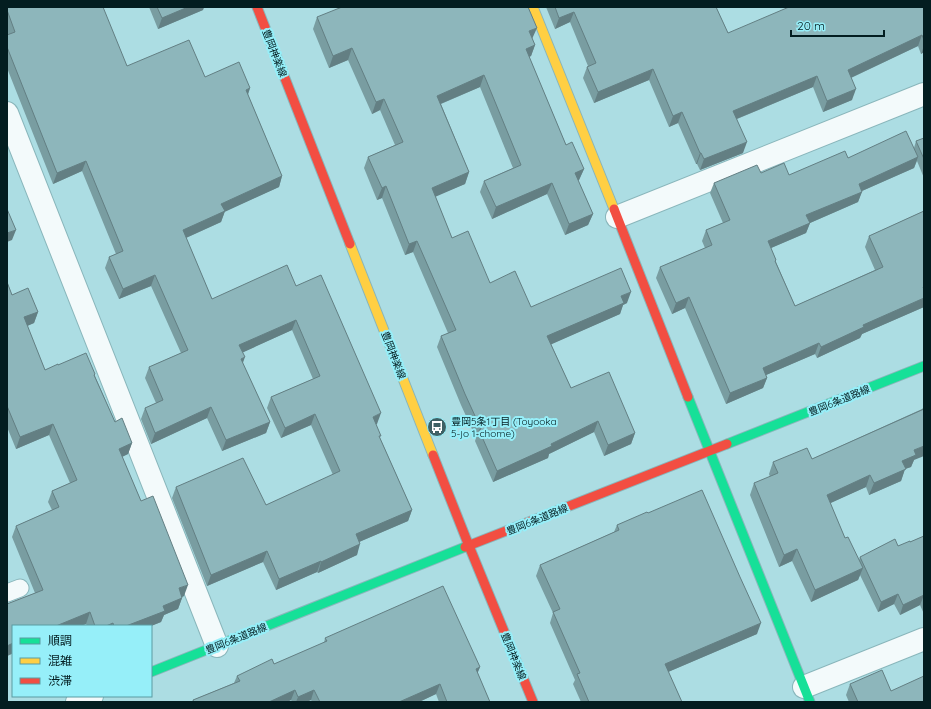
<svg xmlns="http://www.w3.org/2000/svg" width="931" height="709" font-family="Quicksand,'Noto Sans JP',sans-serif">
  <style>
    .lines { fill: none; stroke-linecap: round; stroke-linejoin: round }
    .lane-casing { stroke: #89b6bb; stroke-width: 19 }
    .street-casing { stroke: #89b6bb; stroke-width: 24 }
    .fast-casing { stroke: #89b6bb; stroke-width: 11 }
    .slow-casing { stroke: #89b6bb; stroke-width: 11 }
    .jam-casing { stroke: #89b6bb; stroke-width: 11 }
    .lane { stroke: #f3fafb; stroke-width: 17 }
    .street { stroke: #f3fafb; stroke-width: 22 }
    .fast { stroke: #16e098; stroke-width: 9 }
    .slow { stroke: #ffcf43; stroke-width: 9 }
    .jam { stroke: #f24e42; stroke-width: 9 }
    .wall { fill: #799da1 }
    .shaded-wall { fill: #637f83 }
    .building { fill: #8db6bb; stroke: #637f83 }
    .labels { text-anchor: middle; stroke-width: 4; stroke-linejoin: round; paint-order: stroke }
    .street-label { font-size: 10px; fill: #031d20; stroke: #96eff9 }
    .poi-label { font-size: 10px; fill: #031d20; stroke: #96eff9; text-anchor: start }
  </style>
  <rect width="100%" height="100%" fill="#acdde3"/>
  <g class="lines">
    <defs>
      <path id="lane" d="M7,593L20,588"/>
      <g id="street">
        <path d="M7,113L217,646"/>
        <path d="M617,217L924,94"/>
        <path d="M804,687L924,639"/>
        <path d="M77,702L92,696"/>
      </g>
      <g id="fast">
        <path d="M688,397L810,702"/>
        <path d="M727,444L924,366"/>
        <path d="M151,672L465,547"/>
      </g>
      <g id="slow">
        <path d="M533,7L614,209"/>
        <path d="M350,244L433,455"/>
      </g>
      <g id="jam">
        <path d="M257,7L350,244"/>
        <path d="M614,209L688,397"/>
        <path d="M433,455L469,546L533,702"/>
        <path d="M465,547L727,444"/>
      </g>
    </defs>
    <use href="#lane" class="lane-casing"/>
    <use href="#street" class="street-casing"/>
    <use href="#fast" class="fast-casing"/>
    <use href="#slow" class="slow-casing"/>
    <use href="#jam" class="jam-casing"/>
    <use href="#lane" class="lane"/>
    <use href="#street" class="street"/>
    <use href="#fast" class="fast"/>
    <use href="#slow" class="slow"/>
    <use href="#jam" class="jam"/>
  </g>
  <g class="wall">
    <path d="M7,7L127,66L205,77L250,88L248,95L282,176L279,187L225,211L221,222L186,238L212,299L296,286L377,424H376L380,438L412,510L408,521L359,542L357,555L318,573L317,572L276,590L263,562L207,586L172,498L176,487L266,505L333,475L311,425L281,438L267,408L271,397L313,379L292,330L243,352V364L270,422L266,433L222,451L207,418L151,444L141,419L145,408L156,403L145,378L149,367L181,353L151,286L119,299L105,268L109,257L116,254L82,171L53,184L7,68V35H8L7,31Z"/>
    <path d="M149,7H204L203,10L158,29Z"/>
    <path d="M546,7H716L728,33L924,7V52L921,54L918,46L851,78L852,100L823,112L813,87L737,119L743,153L700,170L697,164H696L678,123L669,127L649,80L594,103L583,78L587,67L588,66L570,22L555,29Z"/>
    <path d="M317,17L532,39L535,45L531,56L529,57L566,145L584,169L579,180L578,181L593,214L588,225L565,235L547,194L492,219L480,192L484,181L513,168L480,87L441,104L469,172L465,184L435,196L452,238L490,283L531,307L627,303L623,305L620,314L551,344L571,388L635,433L631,444L604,456L594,432L549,454L548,458L493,482L475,441L476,438L461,405L437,347L441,336L448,333L413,252L405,255L382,198L377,200L364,168L368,157L395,145L380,110L372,114L348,60L329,68L313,29Z"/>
    <path d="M924,138V178L917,161L914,168L862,191L858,202L810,223L806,233L771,248L776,260V262L795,306L875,270L865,247L869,236L924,211V307L862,334L860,338L817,358L815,354L766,375L767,378L763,388L726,404L685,308L672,314L656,278L660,267L705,248L702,241L706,230L723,223L710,193L714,183L761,173L789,175L848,158L914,148L916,141Z"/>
    <path d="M7,282L12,295L38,312L34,323L27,326L45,370L58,365L95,374V376L115,422L132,443L128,454L122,457L141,501L184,596L182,597V598L178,609L164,615L161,622L151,626H87L86,624L7,656V604L35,593L12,537L16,526L52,510L48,502L52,491L70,483L49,435L16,449L7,427Z"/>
    <path d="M924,407L914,460L911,467L905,469L901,481L869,495L866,487L830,503L845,538L859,560L860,557L898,546L910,542L924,536V614L920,605L900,615L894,604L878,612L860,575L858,580L811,602L792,561L779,567L750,495L754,483L770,477L769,474L773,462L812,459L922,409Z"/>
    <path d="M648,513L757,634L668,672L682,702H581L573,684L575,680L550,623L553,613L536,576L540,565L614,532L617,525Z"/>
    <path d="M325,638L480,667L477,673L490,702H439L436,694L419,702H312L311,700L306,702H292L291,700L287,702H192L193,700L234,683L237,676L274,664L324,643Z"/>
    <path d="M850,684L891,691L924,702H849L846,695Z"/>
  </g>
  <g class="shaded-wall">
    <path d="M188,7H204L203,10L158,29L162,18Z"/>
    <path d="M574,12L570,22L555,29L559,18Z"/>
    <path d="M537,28L532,39L529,31Z"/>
    <path d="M922,35L918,46L844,81L848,70Z"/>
    <path d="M535,45L531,56L522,60L526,49Z"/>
    <path d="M924,46V52L921,54Z"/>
    <path d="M352,48L348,60L329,68L333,56Z"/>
    <path d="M653,69L649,80L594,103L598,92Z"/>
    <path d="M484,75L480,87L433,107L437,96Z"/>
    <path d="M817,76L813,87L729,122L733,111Z"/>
    <path d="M250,88L246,99V90Z"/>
    <path d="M856,89L852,100L823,112L827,101Z"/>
    <path d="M384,99L380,110L372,114L376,102Z"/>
    <path d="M682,112L678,123L669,127L673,116Z"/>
    <path d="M747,142L743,153L700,170L704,159Z"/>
    <path d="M700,153H701L697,164H696Z"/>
    <path d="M918,157L914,168L855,194L859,184Z"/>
    <path d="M86,161L82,171L53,184L57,173Z"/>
    <path d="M584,169L579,180L571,184L575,173Z"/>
    <path d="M469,172L465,184L428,200L432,188Z"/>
    <path d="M282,176L279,187L218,215L221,204Z"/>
    <path d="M552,183L547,194L492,219L496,207Z"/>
    <path d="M386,186L382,198L377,200L382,188Z"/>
    <path d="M862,192L858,202L803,226L806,215Z"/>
    <path d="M225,211L221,222L179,241L183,230Z"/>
    <path d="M593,214L588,225L565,235L569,224Z"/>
    <path d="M810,223L806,233L764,251L768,241Z"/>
    <path d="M16,230L12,240L7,242V233Z"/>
    <path d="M417,241L413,252L405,255L409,244Z"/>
    <path d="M155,275L151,286L119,299L123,289Z"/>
    <path d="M631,292L627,303L623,305L620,314L543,348L547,336L621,296Z"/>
    <path d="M689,297L685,308L672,314L676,303Z"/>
    <path d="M924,298V307L862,334L860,338L817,358L821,347L863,325Z"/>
    <path d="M38,312L34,323L20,329L24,317Z"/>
    <path d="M296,320L292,330L235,356L239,345Z"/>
    <path d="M819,343L815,354L759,378L763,368Z"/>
    <path d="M245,357L241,368V359Z"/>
    <path d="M767,378L763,388L726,404L730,393Z"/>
    <path d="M211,407L207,418L151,444L155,433Z"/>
    <path d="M381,413L377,424L369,427L373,417Z"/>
    <path d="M315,414L311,425L281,438L285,428Z"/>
    <path d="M598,421L594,432L549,454L548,458L493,482L497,471Z"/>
    <path d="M270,422L266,433L222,451L226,440Z"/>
    <path d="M53,424L49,435L16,449L20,437Z"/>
    <path d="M635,433L631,444L604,456L608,445Z"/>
    <path d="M132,443L128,454L115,460L119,449Z"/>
    <path d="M924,446V456L914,460L911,467L905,469L901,481L869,495L874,483L902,461L914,450Z"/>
    <path d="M870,475L866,487L822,507L827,495Z"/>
    <path d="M412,510L408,521L352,545L356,534Z"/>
    <path d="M360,544L357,555L318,573L321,562Z"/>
    <path d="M797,549L792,561L779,567L784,555Z"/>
    <path d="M267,551L263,562L207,586L211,575Z"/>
    <path d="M321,561L317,572L276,590L279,579Z"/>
    <path d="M863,568L858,580L811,602L815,590Z"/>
    <path d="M188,585L184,596L175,600L179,588Z"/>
    <path d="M898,594L894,604L878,612L881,602Z"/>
    <path d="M924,595L920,605L900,615L903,605Z"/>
    <path d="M182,598L178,609L164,615L161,622L151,626H126L163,606Z"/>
    <path d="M90,612L86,624L80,626H56Z"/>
    <path d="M113,623L112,626H106Z"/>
    <path d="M761,623L757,634L661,675L665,664Z"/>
    <path d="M13,643V653L7,656V646Z"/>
    <path d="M480,667L476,677V669Z"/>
    <path d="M440,684L436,694L419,702H399Z"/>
    <path d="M295,690L291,700L287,702H269Z"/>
    <path d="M314,690L311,700L306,702H296L298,697Z"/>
  </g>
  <g class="building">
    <path d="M7,7H103L127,66L189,40L205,77L239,62L250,88L246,90L282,176L221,204L225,211L183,230L212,299L287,265L296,286L321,275L381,413L373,417L381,436H379L412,510L356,534L360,544L321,562V561L279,579L267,551L211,575L176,487L243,458L266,505L340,471L315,414L285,428L271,397L320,376L296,320L239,345L245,357L241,359L270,422L226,440L211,407L155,433L145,408L163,400L149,367L188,350L155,275L123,289L109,257L123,251L86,161L57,173L7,47V35L15,32L7,10Z"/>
    <path d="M157,7H188L162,18Z"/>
    <path d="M342,7H528L537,28L529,31L535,45L526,49L566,145L572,142L584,169L575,173L593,214L569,224L552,183L496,207L484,181L521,165L484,75L437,96L469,172L432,188L452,238L468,231L490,283L515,271L531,307L621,268L631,292L621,296L624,303L547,336L571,388L609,372L635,433L608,445L598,421L551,444L552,446L497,471L479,430L481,429L465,394L441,336L456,330L417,241L409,244L386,186L382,188L368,157L403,142L384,99L376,102L352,48L333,56L317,17Z"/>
    <path d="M555,7H716L728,33L789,7H924V40L922,35L848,70L856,89L827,101L817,76L733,111L747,142L704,159L701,153H700L682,112L673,116L653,69L598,92L587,67L596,63L574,12L559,18Z"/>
    <path d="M906,131L918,157L859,184L862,192L806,215L810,223L768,241L776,260L775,261L795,306L883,267L869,236L924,211V287H923L924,289V298L863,325L864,327L821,347L819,343L763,368L767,378L730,393L689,297L676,303L660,267L712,245L706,230L730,220L714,183L757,165L761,173L784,163L789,175L845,151L848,158Z"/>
    <path d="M924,138V159L916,141Z"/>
    <path d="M7,209L16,230L7,233Z"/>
    <path d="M7,282L12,295L28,288L38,312L24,317L45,370L58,364V365L86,353L95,374L94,375L115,422L122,418L132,443L119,449L141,501L153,496L188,585L179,588L182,598L163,606L165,611L126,626H114L113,623L106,626H95L90,612L56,626H13V643L7,646V604L43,590L16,526L59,507L52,491L77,480L53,424L20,437L7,406Z"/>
    <path d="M924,407V446L914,450L916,455L902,461L906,469L874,483L870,475L827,495L845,538L848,537L863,568L815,590L797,549L784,555L754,483L778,473L773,462L807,448L812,459L924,409L923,408Z"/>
    <path d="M702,490L740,577L761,623L665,664L682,702H589L577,674L580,673L553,612L560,609L540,565L619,530L617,525L647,512L648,513Z"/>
    <path d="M924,536V596V595L903,605L898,594L881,602L860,557L895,539L898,546L910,541V542Z"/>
    <path d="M443,586L480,667L476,669L490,702H447L440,684L399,702H320L314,690L298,697L295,690L269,702H194L193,700L240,681L237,676L272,659L274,664L327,641L325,638Z"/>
    <path d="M882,670L891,691L924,676V702H858L850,684Z"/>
  </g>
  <defs>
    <symbol id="bus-disc" viewBox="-11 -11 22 22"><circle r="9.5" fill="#3e6064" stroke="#96eff9"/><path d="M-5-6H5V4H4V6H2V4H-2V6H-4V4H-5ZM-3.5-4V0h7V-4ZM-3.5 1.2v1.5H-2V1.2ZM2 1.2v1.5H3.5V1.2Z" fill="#fff"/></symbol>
  </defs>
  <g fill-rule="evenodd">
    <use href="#bus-disc" x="426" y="416" width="22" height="22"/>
  </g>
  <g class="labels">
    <g class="street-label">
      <text transform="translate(275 53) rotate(69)" y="4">豊岡神楽線</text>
      <text transform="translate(394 355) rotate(69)" y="4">豊岡神楽線</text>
      <text transform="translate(839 400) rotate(-22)" y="4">豊岡6条道路線</text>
      <text transform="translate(537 519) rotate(-22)" y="4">豊岡6条道路線</text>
      <text transform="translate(236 638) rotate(-22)" y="4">豊岡6条道路線</text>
      <text transform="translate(514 656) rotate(68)" y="4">豊岡神楽線</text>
    </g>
    <g class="poi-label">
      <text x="451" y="425">豊岡5条1丁目 (Toyooka<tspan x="451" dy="12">5-jo 1-chome)</tspan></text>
    </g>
  </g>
  <rect width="931" height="709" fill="none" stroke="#031d20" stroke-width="16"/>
  <rect x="12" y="625" width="140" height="72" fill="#96eff9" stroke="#5b9ba2"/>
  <rect x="20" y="638" width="20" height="6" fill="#16e098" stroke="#5b9ba2"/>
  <text x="48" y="645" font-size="12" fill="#031d20">順調</text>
  <rect x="20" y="658" width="20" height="6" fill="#ffcf43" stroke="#5b9ba2"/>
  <text x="48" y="665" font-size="12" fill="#031d20">混雑</text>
  <rect x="20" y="678" width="20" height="6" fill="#f24e42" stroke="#5b9ba2"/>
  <text x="48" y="685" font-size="12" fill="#031d20">渋滞</text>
  <path d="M791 30v6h93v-6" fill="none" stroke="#031d20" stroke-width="2"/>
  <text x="797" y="30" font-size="12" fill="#031d20" stroke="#96eff9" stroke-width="3" paint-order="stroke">20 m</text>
</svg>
